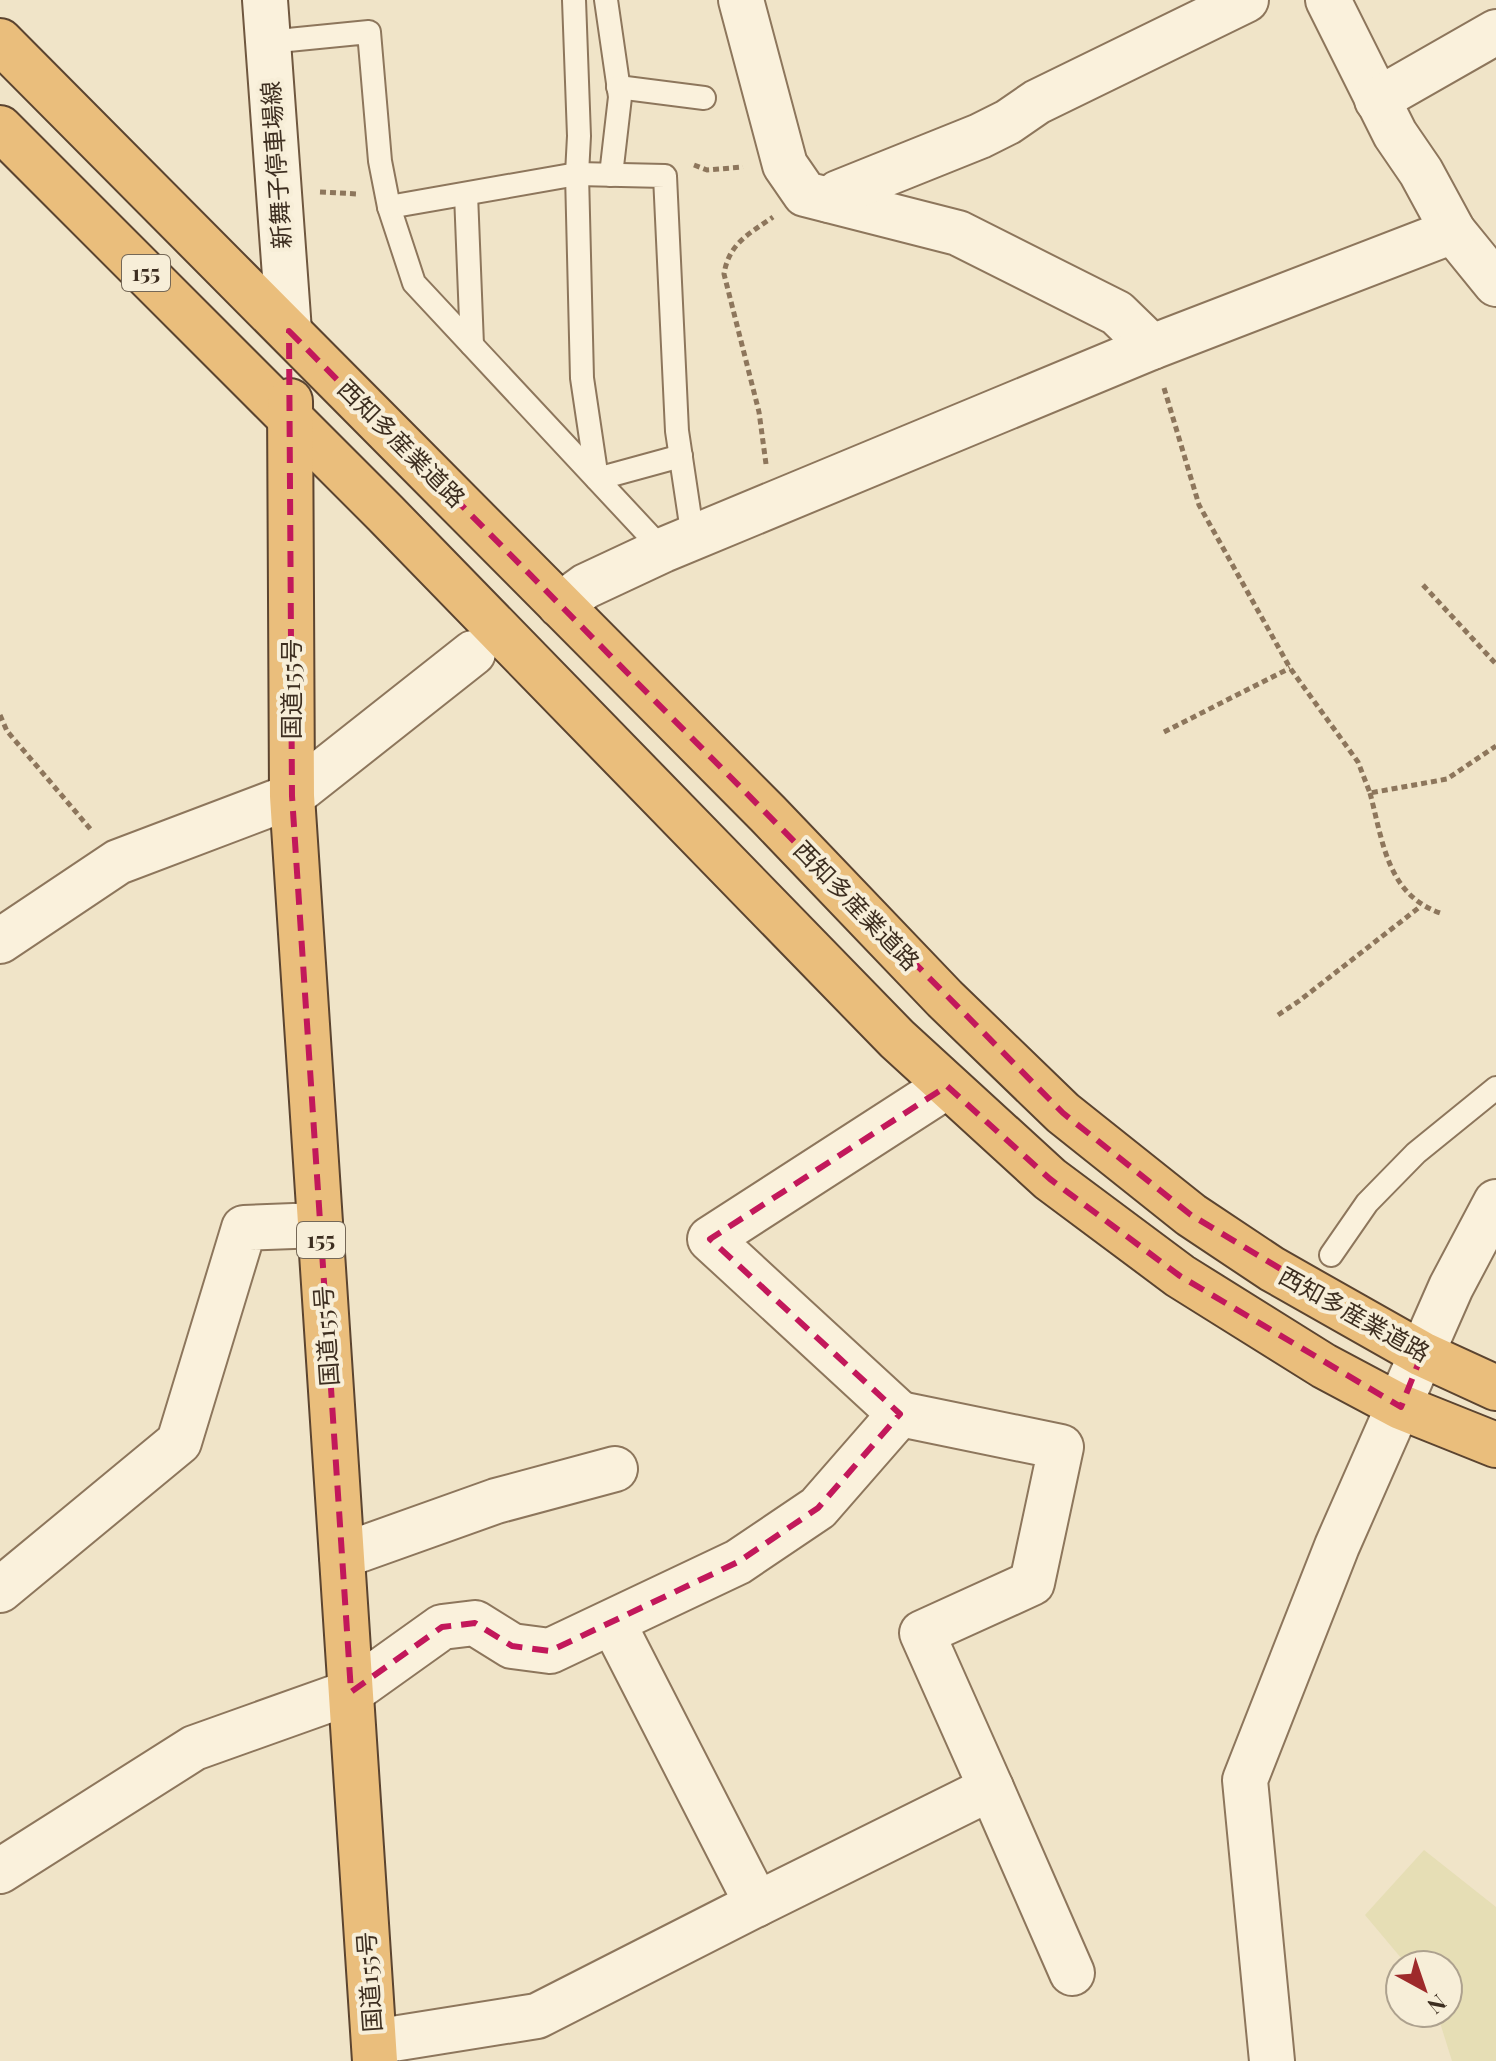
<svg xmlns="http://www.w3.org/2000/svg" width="1496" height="2061" font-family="'Playfair Display','Noto Sans JP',serif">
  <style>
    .farmland { fill: #e6deb5 }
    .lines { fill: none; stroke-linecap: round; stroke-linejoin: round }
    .service-casing { stroke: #8d765c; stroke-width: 26 }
    .minor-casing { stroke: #8d765c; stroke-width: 48 }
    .secondary-casing { stroke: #6f573f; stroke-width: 48 }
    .trunk-casing { stroke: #5b4430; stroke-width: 48 }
    .path { stroke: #8d765c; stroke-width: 5; stroke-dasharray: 6 4; stroke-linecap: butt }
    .service { stroke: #faf1dc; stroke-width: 22 }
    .minor { stroke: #faf1dc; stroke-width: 44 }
    .secondary { stroke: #faf1dc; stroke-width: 44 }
    .trunk { stroke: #eabe7c; stroke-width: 44 }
    .marked { fill: none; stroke: #c2185b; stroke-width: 6; stroke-dasharray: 16 10; stroke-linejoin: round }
    .labels { text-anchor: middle; stroke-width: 8; stroke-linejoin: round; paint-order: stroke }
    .shield { fill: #f7eed8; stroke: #756857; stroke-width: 2 }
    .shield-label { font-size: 22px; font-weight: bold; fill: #3d2e20 }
    .street-label { font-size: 24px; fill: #3d2e20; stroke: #f7eed8 }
  </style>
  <rect width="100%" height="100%" fill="#f0e4c8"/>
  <path class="farmland" d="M1424,1850L1496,1907V2061H1452L1437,2013H1448V1965H1407L1365,1915Z"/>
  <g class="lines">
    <defs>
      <g id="service">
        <path d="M574,0L579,136L577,174L582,378L597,479L681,456"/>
        <path d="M606,0L620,97L611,175"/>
        <path d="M268,42L369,32L380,161L389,207L414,283L663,550"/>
        <path d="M618,87L704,98"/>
        <path d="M466,194L472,345"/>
        <path d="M389,207L577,174L665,176L677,431L693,538"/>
        <path d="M1331,1255L1367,1203L1416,1153L1496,1088"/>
      </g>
      <g id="minor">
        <path d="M741,0L785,165L805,194L958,233L1117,313L1152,347"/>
        <path d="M1328,0L1395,134L1421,172L1453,231L1496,284"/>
        <path d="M1377,100L1496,32"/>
        <path d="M829,200L838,193L980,136L1008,122L1037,102L1246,0"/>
        <path d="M560,605L586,586L663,550L1152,347L1453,231"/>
        <path d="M0,941L118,862L292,796L473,653"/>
        <path d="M900,1414L1061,1447L1032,1583L922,1633L991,1788"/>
        <path d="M342,1556L496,1501L615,1469"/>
        <path d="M0,1590L179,1442L244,1228L320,1225"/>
        <path d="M0,1871L194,1748L351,1692L442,1627L475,1623L512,1646L550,1651L738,1562L818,1508L900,1414L710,1239L947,1086"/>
        <path d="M757,1904L991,1788L1072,1973"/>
        <path d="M374,2042L537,2016L757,1904L613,1623"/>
        <path d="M1272,2061L1245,1780L1337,1546L1451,1287L1496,1202"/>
      </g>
      <path id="secondary" d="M265,0L289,331"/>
      <g id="trunk">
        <path d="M0,41L768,814L945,999L1063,1113L1191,1215L1272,1269L1422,1354L1496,1388"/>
        <path d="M0,128L385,513L897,1039L1050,1179L1180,1276L1324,1366L1401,1407L1496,1445"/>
        <path d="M290,401L292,796L375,2061"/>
      </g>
    </defs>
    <use href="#service" class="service-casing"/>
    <use href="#minor" class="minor-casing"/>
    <use href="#secondary" class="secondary-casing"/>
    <use href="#trunk" class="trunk-casing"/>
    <g class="path">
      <path d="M694,165L707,170L743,167"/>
      <path d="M320,192L358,194"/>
      <path d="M1164,388L1199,505L1290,668L1358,762L1370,793L1447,779L1496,746"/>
      <path d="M766,464L759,412L724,274C729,243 749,234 773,217"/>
      <path d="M1423,585L1496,664"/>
      <path d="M0,715L7,731L92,831"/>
      <path d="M1164,732L1290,668"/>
      <path d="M1370,793C1383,842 1387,894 1440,913"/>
      <path d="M1278,1015L1299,1001L1421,906"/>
    </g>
    <use href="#service" class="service"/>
    <use href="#minor" class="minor"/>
    <use href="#secondary" class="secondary"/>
    <use href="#trunk" class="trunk"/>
  </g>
  <path class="marked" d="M289,331L1063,1113L1191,1215L1422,1354L1401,1407L1180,1276L1050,1179L947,1086L710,1239L900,1414L818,1508L738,1562L550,1651L512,1646L475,1623L442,1627L351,1692L292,796Z"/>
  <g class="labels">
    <g class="shield">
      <rect x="122" y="255" width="48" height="36" rx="6"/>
      <rect x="297" y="1222" width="48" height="36" rx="6"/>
    </g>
    <g class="shield-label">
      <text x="146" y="281">155</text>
      <text x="321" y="1248">155</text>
    </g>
    <g class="street-label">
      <text transform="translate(277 165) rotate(-94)" y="8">新舞子停車場線</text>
      <text transform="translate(401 444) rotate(45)" y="8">西知多産業道路</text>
      <text transform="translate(292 689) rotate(-90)" y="8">国道155号</text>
      <text transform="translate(856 906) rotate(46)" y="8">西知多産業道路</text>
      <text transform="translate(1354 1315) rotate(29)" y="8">西知多産業道路</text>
      <text transform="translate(327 1336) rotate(-94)" y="8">国道155号</text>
      <text transform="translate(370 1982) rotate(-94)" y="8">国道155号</text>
    </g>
  </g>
  <g transform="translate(1424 1989) rotate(140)"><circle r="38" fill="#f7eed8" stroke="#ada18e" stroke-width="2"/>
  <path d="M0-6L14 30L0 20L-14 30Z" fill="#9e2a2b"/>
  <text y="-12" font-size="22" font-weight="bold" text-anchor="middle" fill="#3d2e20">N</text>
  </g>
</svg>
